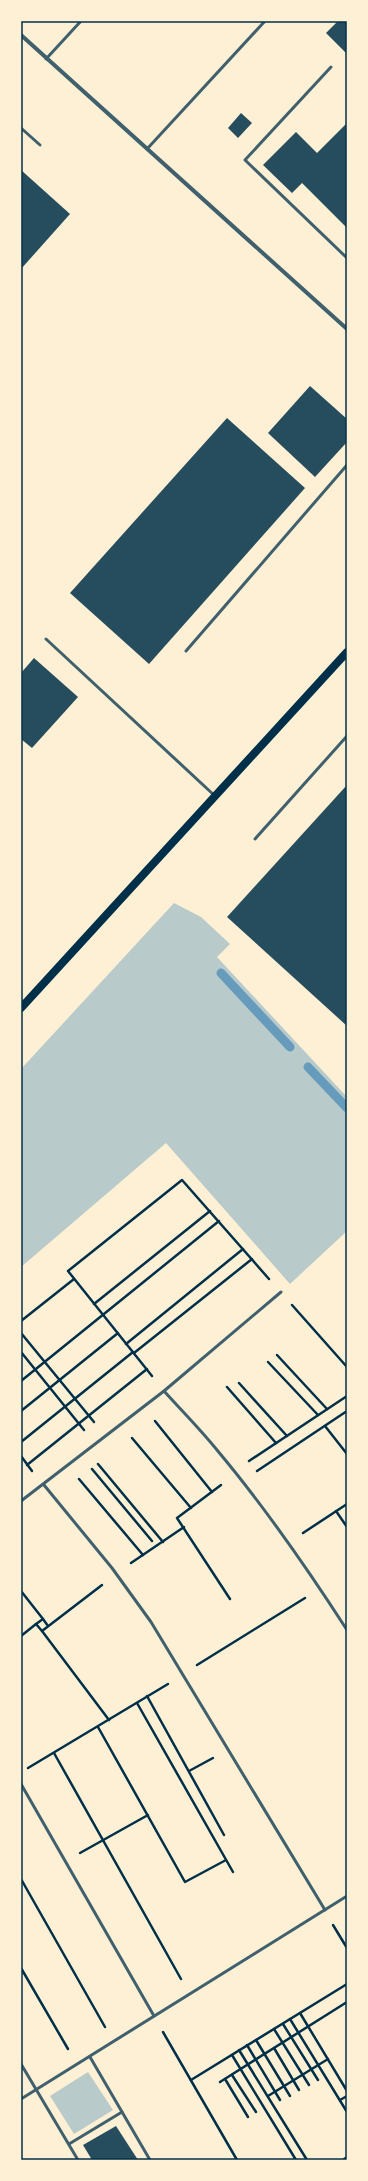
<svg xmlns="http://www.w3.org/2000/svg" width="368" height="2181" font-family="'Roboto Serif',serif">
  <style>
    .green { fill: #b9caca }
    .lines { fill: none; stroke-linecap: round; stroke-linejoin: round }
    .stream { stroke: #669bbc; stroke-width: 9 }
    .building { fill: #264d5e }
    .path { stroke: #003049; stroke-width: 2.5 }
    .service { stroke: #3f606c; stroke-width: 3 }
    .minor { stroke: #3f606c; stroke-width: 4 }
    .secondary { stroke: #003049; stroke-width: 8 }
    .neatline { fill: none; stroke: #003049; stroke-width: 1.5 }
  </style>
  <rect width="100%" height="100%" fill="#fdf0d5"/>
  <g class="green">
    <path d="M174,903L201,917L230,944L217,957L347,1097V1231L290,1284L166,1143L21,1267V1069Z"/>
    <path d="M88,2072L113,2110L74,2134L50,2096Z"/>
  </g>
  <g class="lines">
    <g class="stream">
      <path d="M221,973L290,1047"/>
      <path d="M308,1067L347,1108"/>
    </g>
  </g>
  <g class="building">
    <path d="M338,21H347V54L326,33Z"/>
    <path d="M241,113L252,123L238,138L228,128Z"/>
    <path d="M347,123V228L302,183L292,193L263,165L296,132L317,153Z"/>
    <path d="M21,170L70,214L21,269Z"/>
    <path d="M310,386L347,419V442L315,477L268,433Z"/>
    <path d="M227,418L305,488L149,664L70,593Z"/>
    <path d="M34,658L78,697L32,748L21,739V673Z"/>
    <path d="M347,785V1026L227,917Z"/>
    <path d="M116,2126L138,2160H92L83,2145Z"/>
  </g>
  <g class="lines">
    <g class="path">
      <path d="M94,1304L210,1211"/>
      <path d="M292,1305L347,1367"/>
      <path d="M21,1321L74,1279"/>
      <path d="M21,1333L94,1422"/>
      <path d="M126,1344L243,1249"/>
      <path d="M21,1352L84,1430"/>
      <path d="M134,1353L252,1259"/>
      <path d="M277,1355L327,1409"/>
      <path d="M268,1362L318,1415"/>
      <path d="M152,1376L68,1271L182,1180L269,1279"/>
      <path d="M21,1381L219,1221"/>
      <path d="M239,1383L287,1436"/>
      <path d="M227,1387L276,1443"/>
      <path d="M21,1411L118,1333"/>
      <path d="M155,1421L212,1492"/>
      <path d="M325,1426L347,1454"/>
      <path d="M132,1438L191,1508"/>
      <path d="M21,1442L133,1352"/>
      <path d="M21,1456L32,1471"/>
      <path d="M249,1461L347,1396"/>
      <path d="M98,1464L163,1542"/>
      <path d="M27,1465L147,1369"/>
      <path d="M92,1469L152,1541"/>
      <path d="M257,1471L347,1411"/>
      <path d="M79,1479L143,1555"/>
      <path d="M221,1485L177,1518L230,1599"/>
      <path d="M336,1511L347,1527"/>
      <path d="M303,1533L347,1504"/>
      <path d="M131,1563L184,1527"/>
      <path d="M21,1591L43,1619"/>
      <path d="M48,1626L43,1619L36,1624L42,1631L102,1585"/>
      <path d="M42,1631L109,1720"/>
      <path d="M21,1636L36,1624"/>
      <path d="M197,1665L305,1598"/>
      <path d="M147,1696L224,1835"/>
      <path d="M137,1703L233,1872"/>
      <path d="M98,1727L185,1882L226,1860"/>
      <path d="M54,1753L181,1979"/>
      <path d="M28,1768L168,1684"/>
      <path d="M189,1771L213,1758"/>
      <path d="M80,1853L148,1815"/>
      <path d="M21,1879L105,2027"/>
      <path d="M333,1925L347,1948"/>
      <path d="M21,1968L68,2049"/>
      <path d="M300,2013L347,2091"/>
      <path d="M290,2019L347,2112"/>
      <path d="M283,2024L318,2080"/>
      <path d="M274,2029L309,2085"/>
      <path d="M163,2032L237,2160"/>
      <path d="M256,2040L290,2096"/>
      <path d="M247,2045L280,2100"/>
      <path d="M274,2048L299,2090"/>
      <path d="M239,2050L307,2160"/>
      <path d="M232,2055L296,2160"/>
      <path d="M232,2075L256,2112"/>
      <path d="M225,2079L248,2117"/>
      <path d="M191,2080L347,1984"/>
      <path d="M220,2082L347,2002"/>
      <path d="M268,2096L328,2059"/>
      <path d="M340,2100L347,2096"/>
      <path d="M343,2160L347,2157"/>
    </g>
    <g class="service">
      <path d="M46,59L81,21"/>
      <path d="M331,67L245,160L347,258"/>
      <path d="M21,128L40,145"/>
      <path d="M147,149L265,21"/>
      <path d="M46,639L215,796"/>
      <path d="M186,651L347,465"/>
      <path d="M255,839L347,736"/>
      <path d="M164,1391C181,1410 200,1429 217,1450C264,1506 307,1568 347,1630"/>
      <path d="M44,1485L112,1568L151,1622L325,1910"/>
      <path d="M21,1501L164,1391L281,1292"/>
      <path d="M21,1784L154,2016"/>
      <path d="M90,2057L150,2160"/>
      <path d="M21,2064L78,2160"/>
      <path d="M21,2099L347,1896"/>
      <path d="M69,2144L122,2112"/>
    </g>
    <path class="minor" d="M21,35L347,329"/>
    <path class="secondary" d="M21,1008L347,652"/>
  </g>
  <rect width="368" height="2181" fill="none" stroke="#fdf0d5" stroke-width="44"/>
  <rect x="22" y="22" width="324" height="2137" class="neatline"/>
</svg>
